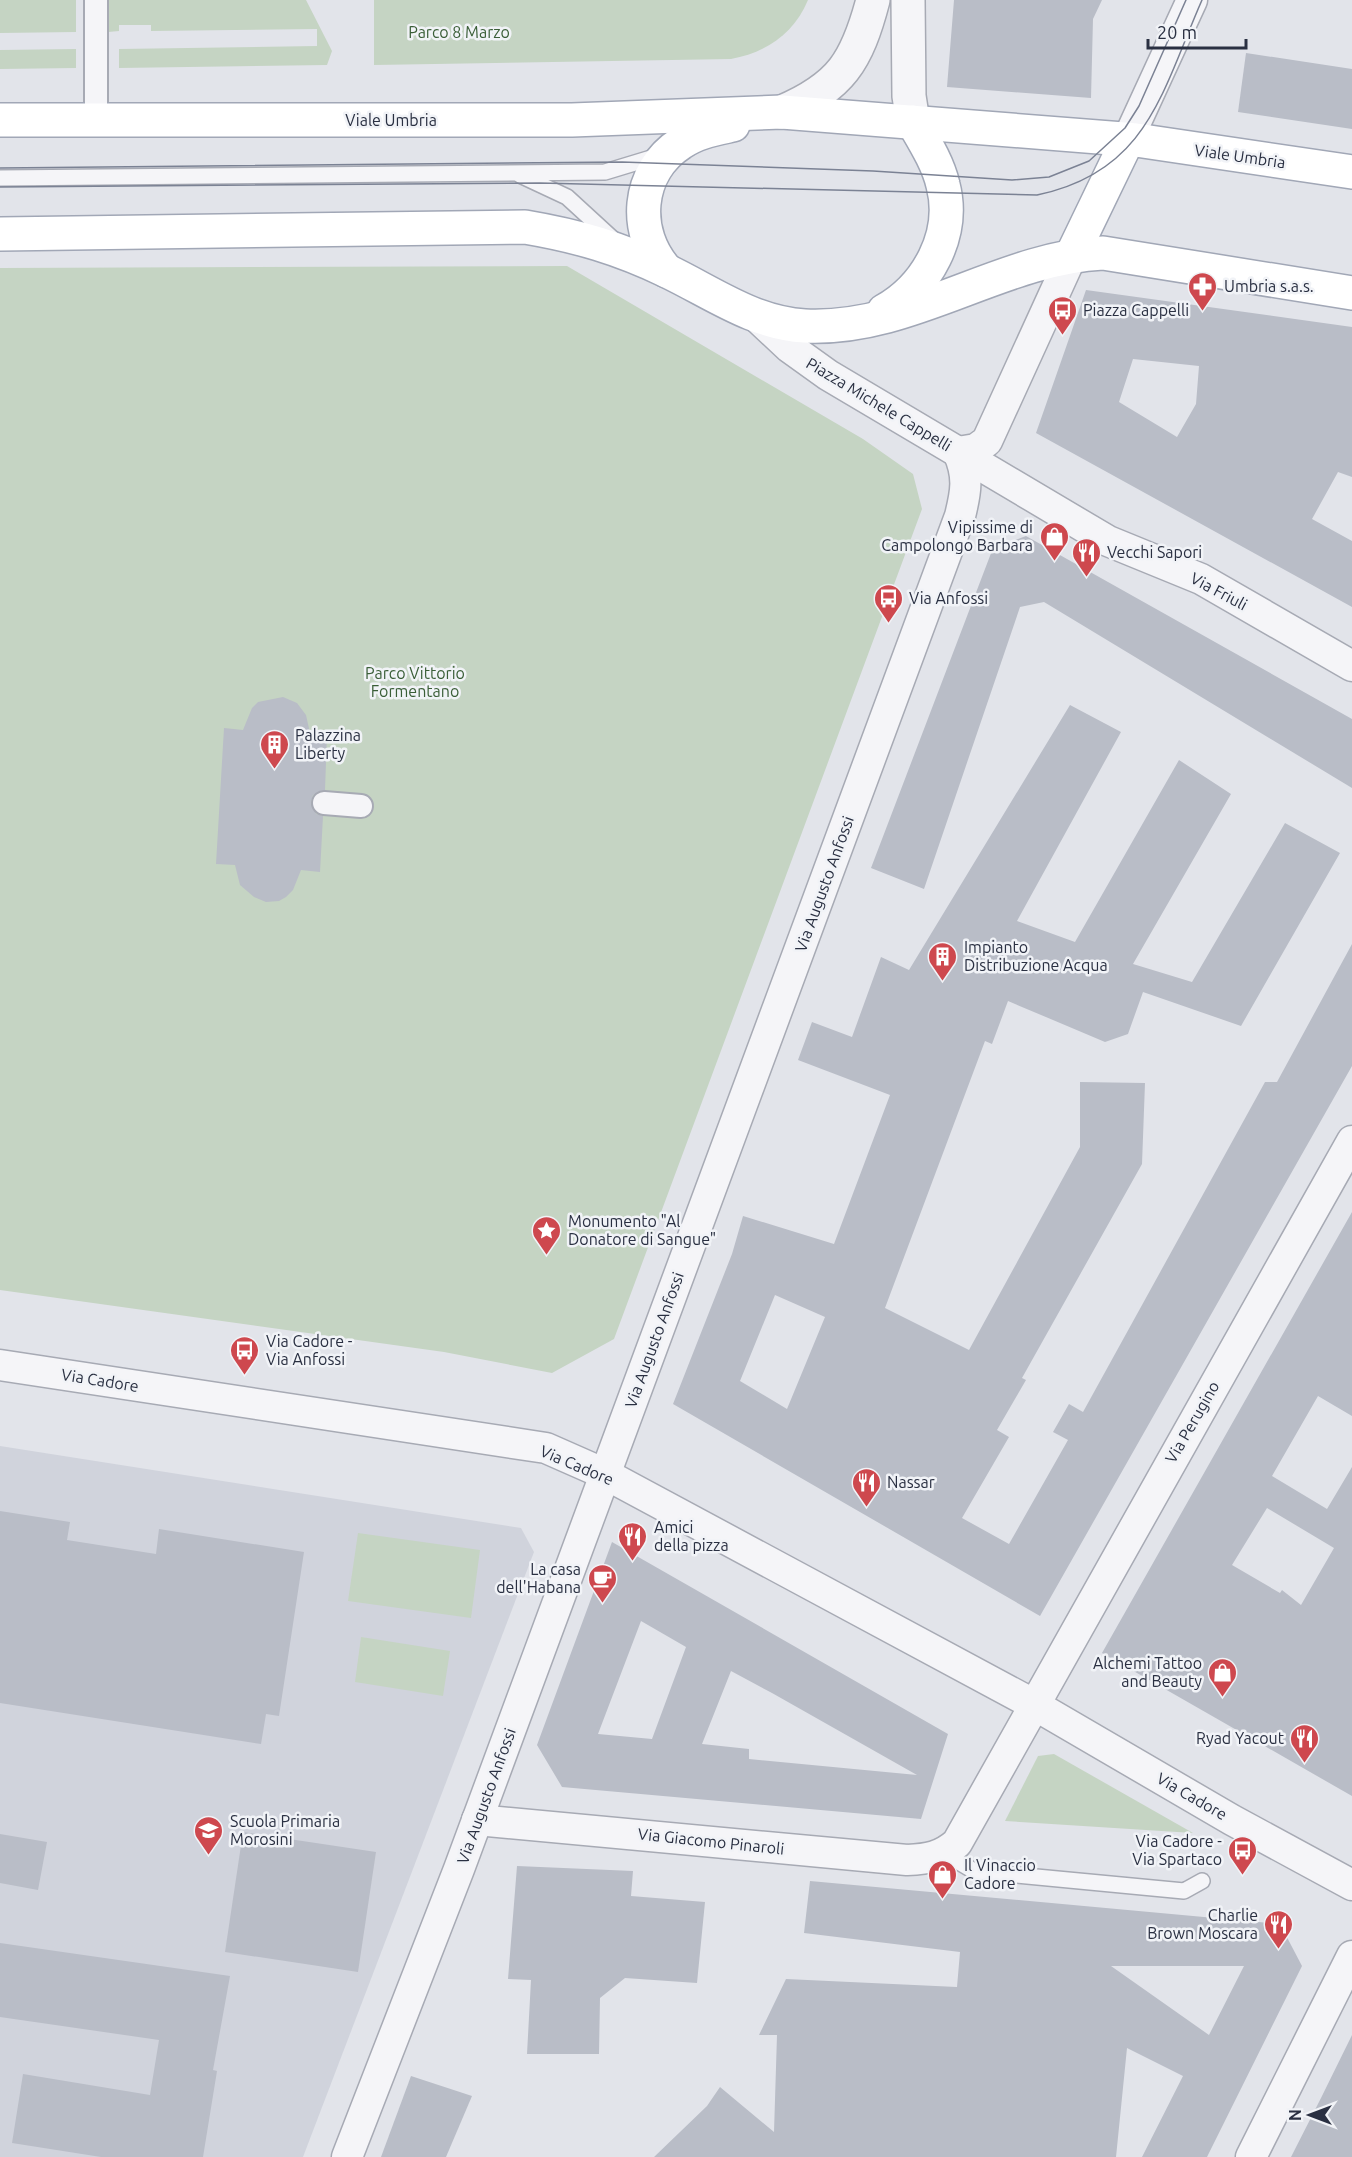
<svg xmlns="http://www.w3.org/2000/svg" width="1352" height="2157" font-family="Ubuntu,sans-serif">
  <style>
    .built { fill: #d0d3dc }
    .green { fill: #c5d4c3 }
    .building { fill: #b9bdc7; fill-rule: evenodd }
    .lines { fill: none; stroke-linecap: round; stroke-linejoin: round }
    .service-casing { stroke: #a7aab4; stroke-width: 18 }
    .pedestrian-casing { stroke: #a7aab4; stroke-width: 26 }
    .minor-casing { stroke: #a7aab4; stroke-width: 33 }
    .tertiary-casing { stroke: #a7aab4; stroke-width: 36 }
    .primary-casing { stroke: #a1a7b6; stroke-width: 36 }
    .service { stroke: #f5f5f8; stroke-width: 15 }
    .pedestrian { stroke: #f5f5f8; stroke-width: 22 }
    .minor { stroke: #f5f5f8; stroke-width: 30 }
    .tertiary { stroke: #f5f5f8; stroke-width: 33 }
    .primary { stroke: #fff; stroke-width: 33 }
    .tram { stroke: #7b8294; stroke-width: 1.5 }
    .labels { text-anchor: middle; stroke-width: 5; stroke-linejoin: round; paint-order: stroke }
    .park-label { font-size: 16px; fill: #3a5e37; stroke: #f1f3f7 }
    .street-label { font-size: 16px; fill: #2a3042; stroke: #f1f3f7 }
    .poi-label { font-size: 16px; fill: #2a3042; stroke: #f1f3f7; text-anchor: start }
  </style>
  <rect width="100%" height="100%" fill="#e2e4ea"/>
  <path class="built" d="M0,1446L521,1528L534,1552L303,2157H0Z"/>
  <g class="green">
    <path d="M0,0H76V32L0,33Z"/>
    <path d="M108,0H306L332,51L327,65L119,68V49L317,46V29L151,31V25H119V31L108,32Z"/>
    <path d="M374,0H808C794,34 765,53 731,59L374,65Z"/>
    <path d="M76,49V68L0,69V50Z"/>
    <path d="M567,266L863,439L913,474L922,509L614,1339L552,1373L444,1352L0,1290V268Z"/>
    <path d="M358,1533L480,1550L471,1618L348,1601Z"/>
    <path d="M361,1637L450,1651L443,1696L355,1682Z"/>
    <path d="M1054,1754L1193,1833L1005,1821L1038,1756Z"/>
  </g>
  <g class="building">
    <path d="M954,0H1102L1093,19L1091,98L947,87Z"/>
    <path d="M1246,53L1352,69V129L1238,112Z"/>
    <path d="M1086,290L1352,327V477L1338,472L1312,519L1352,541V607L1036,433ZM1133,359L1199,366L1196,404L1177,437L1119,402Z"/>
    <path d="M1026,536L1352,719V788L1044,602L1020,607L924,889L871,868L993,548Z"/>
    <path d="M283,697L297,703L306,715L310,733L327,735L325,790L313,795L311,802L316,814L323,816L320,872L301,870L293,890L286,897L279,901L266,902L254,897L240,885L235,865L216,864L224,728L243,730L252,708L258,702Z"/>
    <path d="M1070,705L1121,732L1017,921L1075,942L1179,760L1231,794L1133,964L1192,982L1285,823L1340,853L1241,1026L1143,992L1128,1034L1105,1042L1008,1001L992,1044L985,1041L885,1308L969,1350L1080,1147V1082L1145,1083L1142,1164L1022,1378L1026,1380L997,1430L1009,1437L962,1518L1009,1544L1068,1440L1053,1432L1069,1404L1083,1412L1265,1082H1277L1352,944V1066L1040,1616L673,1404L732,1254L743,1216L834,1244L890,1095L798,1060L812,1022L852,1037L881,957L909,970ZM775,1295L825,1317L787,1409L740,1381Z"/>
    <path d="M1352,1212V1416L1318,1396L1272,1476L1327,1509L1352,1467V1796L1102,1653ZM1267,1508L1334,1548L1301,1605L1282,1590L1280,1593L1232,1565Z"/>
    <path d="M0,1511L70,1522L67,1540L156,1554L159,1529L304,1552L279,1716L266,1714L261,1744L0,1703Z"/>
    <path d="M612,1542L948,1734L921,1819L562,1787L537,1745ZM641,1621L686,1647L652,1739L598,1734ZM731,1671L772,1693L917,1775L749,1759V1749L702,1744Z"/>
    <path d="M243,1832L376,1852L358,1972L225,1952Z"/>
    <path d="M0,1834L47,1842L38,1890L0,1883Z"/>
    <path d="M517,1866L633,1871L631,1896L705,1902L697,1983L625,1978L600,1998L599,2054H527L531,1980L508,1979Z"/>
    <path d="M810,1881L1280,1924L1302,1966L1207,2157H1142L1183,2076L1127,2048L1116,2157H654L707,2106L720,2087L774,2132L777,2035H759L786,1979L957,1987L960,1952L804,1933ZM1111,1966H1244L1209,2035Z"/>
    <path d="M0,1943L230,1976L213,2070L217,2071L203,2157H101L12,2143L23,2074L150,2095L159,2040L0,2017Z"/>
    <path d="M1352,2035V2157H1291L1321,2098Z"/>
    <path d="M411,2076L472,2096L446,2157H381Z"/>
  </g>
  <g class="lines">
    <defs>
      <g id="service">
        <path d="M520,175L567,197L615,241"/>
        <path d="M0,178L605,172L661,155"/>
        <path d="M945,1854L974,1871L1184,1891L1202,1881"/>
      </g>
      <g id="pedestrian">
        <path d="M96,0V120"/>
        <path d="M324,803L361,806"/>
      </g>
      <g id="minor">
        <path d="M1128,139L1192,0"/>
        <path d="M758,318L789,347L828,375L1108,541L1201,579L1352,666"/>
        <path d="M958,452L976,449L987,441L1072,255"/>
        <path d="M0,1365L546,1448L605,1474L1033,1704L1232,1820L1352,1885"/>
        <path d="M477,1820L907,1860C928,1859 941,1857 957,1843L1352,1141"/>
        <path d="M347,2157L459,1869L960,516C966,492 969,476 958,452"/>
        <path d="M1251,2157L1352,1956"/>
      </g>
      <g id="tertiary">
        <path d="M908,0L909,96L913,122"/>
        <path d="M782,112C841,87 857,61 873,0"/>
      </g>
      <g id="primary">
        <path d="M0,120H572L782,112L1136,140L1352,172"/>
        <path d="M0,234L525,227C578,236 619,248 667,271C713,293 753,323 805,326C911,331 1000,258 1103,253L1352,293"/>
        <path d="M1072,255L1128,139"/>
        <path d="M667,271C632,233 636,172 681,143C697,132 715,129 733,125"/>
        <path d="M884,311C927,287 956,235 943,185C938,163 924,141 913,122"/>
      </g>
    </defs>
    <use href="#service" class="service-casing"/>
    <use href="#pedestrian" class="pedestrian-casing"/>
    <use href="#minor" class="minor-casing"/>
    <use href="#tertiary" class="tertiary-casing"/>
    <use href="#primary" class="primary-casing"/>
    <use href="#service" class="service"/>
    <use href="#pedestrian" class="pedestrian"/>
    <use href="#minor" class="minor"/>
    <use href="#tertiary" class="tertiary"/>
    <use href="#primary" class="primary"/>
    <g class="tram">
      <path d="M0,168L622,162L873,171L1012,180L1049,177L1089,161L1125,128L1139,106L1186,0"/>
      <path d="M0,187L540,183L1037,195C1148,172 1162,91 1202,0"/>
    </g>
  </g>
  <defs>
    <symbol id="pharmacy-pin" viewBox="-11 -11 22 30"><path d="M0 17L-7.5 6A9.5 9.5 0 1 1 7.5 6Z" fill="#ce484e" stroke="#f1f3f7"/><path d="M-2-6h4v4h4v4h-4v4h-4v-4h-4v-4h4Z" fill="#fff"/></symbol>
    <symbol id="bus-pin" viewBox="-11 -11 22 30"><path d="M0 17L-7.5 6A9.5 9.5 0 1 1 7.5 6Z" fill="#ce484e" stroke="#f1f3f7"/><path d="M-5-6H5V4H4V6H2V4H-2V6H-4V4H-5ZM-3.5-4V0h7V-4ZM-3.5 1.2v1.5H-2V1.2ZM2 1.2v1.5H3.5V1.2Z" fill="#fff"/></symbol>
    <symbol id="shop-pin" viewBox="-11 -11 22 30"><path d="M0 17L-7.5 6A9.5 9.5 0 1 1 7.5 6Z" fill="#ce484e" stroke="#f1f3f7"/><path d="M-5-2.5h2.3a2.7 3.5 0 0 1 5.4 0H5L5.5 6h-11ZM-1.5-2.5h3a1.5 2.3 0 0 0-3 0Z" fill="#fff"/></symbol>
    <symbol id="restaurant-pin" viewBox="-11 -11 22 30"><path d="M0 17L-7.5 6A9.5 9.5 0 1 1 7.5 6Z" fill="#ce484e" stroke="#f1f3f7"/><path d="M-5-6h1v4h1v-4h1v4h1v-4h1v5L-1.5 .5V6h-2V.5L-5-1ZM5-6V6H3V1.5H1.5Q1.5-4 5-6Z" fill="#fff"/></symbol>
    <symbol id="building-pin" viewBox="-11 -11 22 30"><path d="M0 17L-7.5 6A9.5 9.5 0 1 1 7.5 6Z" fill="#ce484e" stroke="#f1f3f7"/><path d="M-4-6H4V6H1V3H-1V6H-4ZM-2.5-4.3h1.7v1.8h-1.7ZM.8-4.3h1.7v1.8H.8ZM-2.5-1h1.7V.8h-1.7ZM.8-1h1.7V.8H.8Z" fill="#fff"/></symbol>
    <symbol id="sight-pin" viewBox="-11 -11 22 30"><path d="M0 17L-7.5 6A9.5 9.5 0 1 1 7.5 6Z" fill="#ce484e" stroke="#f1f3f7"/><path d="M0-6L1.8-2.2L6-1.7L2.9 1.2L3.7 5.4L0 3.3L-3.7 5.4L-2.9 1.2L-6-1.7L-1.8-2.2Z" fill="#fff"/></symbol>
    <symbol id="cafe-pin" viewBox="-11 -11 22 30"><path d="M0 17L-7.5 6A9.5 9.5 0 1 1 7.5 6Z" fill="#ce484e" stroke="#f1f3f7"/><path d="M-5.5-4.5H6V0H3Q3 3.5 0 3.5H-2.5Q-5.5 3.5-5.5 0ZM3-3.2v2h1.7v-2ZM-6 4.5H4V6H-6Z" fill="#fff"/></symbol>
    <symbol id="school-pin" viewBox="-11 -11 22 30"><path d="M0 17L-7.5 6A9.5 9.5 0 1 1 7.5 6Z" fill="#ce484e" stroke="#f1f3f7"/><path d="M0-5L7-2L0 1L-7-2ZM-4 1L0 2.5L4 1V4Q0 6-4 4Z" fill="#fff"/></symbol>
  </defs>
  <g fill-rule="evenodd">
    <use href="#pharmacy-pin" x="1186" y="270" width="33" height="45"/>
    <use href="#bus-pin" x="1046" y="294" width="33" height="45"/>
    <use href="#shop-pin" x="1038" y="520" width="33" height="45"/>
    <use href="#restaurant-pin" x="1070" y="536" width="33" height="45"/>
    <use href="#bus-pin" x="872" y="582" width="33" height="45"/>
    <use href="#building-pin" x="258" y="728" width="33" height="45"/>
    <use href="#building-pin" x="926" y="940" width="33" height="45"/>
    <use href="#sight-pin" x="530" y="1214" width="33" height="45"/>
    <use href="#bus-pin" x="228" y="1334" width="33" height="45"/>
    <use href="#restaurant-pin" x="850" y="1466" width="33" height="45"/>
    <use href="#restaurant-pin" x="616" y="1520" width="33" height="45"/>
    <use href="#cafe-pin" x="586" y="1562" width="33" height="45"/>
    <use href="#shop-pin" x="1206" y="1656" width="33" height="45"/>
    <use href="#restaurant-pin" x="1288" y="1722" width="33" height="45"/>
    <use href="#school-pin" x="192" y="1814" width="33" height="45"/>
    <use href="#bus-pin" x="1226" y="1834" width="33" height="45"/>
    <use href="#shop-pin" x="926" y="1858" width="33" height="45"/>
    <use href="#restaurant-pin" x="1262" y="1908" width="33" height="45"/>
  </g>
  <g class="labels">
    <g class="park-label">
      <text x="459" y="38">Parco 8 Marzo</text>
      <text x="415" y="679">Parco Vittorio<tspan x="415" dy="18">Formentano</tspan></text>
    </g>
    <g class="street-label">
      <text x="391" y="126">Viale Umbria</text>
      <text transform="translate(1240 156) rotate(8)" y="6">Viale Umbria</text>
      <text transform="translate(879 404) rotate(31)" y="6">Piazza Michele Cappelli</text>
      <text transform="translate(1219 591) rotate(28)" y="6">Via Friuli</text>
      <text transform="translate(824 884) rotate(-70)" y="6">Via Augusto Anfossi</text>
      <text transform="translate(654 1340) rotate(-70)" y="6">Via Augusto Anfossi</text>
      <text transform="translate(100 1380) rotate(9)" y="6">Via Cadore</text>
      <text transform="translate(1192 1422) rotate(-60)" y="6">Via Perugino</text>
      <text transform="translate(577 1465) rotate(23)" y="6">Via Cadore</text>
      <text transform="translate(486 1796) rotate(-70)" y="6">Via Augusto Anfossi</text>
      <text transform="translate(1192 1796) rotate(30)" y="6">Via Cadore</text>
      <text transform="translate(711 1841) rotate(6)" y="6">Via Giacomo Pinaroli</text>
    </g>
    <g class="poi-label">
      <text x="1224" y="292">Umbria s.a.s.</text>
      <text x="1083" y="316">Piazza Cappelli</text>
      <text x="1033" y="533" text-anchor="end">Vipissime di<tspan x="1033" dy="18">Campolongo Barbara</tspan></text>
      <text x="1107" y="558">Vecchi Sapori</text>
      <text x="909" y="604">Via Anfossi</text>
      <text x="295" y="741">Palazzina<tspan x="295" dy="18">Liberty</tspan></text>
      <text x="964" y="953">Impianto<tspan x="964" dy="18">Distribuzione Acqua</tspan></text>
      <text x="568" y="1227">Monumento "Al<tspan x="568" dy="18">Donatore di Sangue"</tspan></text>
      <text x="266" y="1347">Via Cadore -<tspan x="266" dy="18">Via Anfossi</tspan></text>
      <text x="887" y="1488">Nassar</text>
      <text x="654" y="1533">Amici<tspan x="654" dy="18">della pizza</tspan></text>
      <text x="581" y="1575" text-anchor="end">La casa<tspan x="581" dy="18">dell'Habana</tspan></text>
      <text x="1202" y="1669" text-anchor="end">Alchemi Tattoo<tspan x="1202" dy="18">and Beauty</tspan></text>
      <text x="1284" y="1744" text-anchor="end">Ryad Yacout</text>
      <text x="230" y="1827">Scuola Primaria<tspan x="230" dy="18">Morosini</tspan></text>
      <text x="1222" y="1847" text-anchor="end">Via Cadore -<tspan x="1222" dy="18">Via Spartaco</tspan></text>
      <text x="964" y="1871">Il Vinaccio<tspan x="964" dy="18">Cadore</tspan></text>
      <text x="1258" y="1921" text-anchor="end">Charlie<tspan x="1258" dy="18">Brown Moscara</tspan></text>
    </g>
  </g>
  <g transform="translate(1310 2115) rotate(270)" stroke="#f1f3f7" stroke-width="4.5" paint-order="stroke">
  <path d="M0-4.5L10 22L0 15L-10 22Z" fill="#2a3042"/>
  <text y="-9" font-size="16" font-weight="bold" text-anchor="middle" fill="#2a3042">N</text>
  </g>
  <path d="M1148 39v9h98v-9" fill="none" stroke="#2a3042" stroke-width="3"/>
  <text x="1157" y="39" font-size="18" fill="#2a3042" stroke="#f1f3f7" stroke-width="4.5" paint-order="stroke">20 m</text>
</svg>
